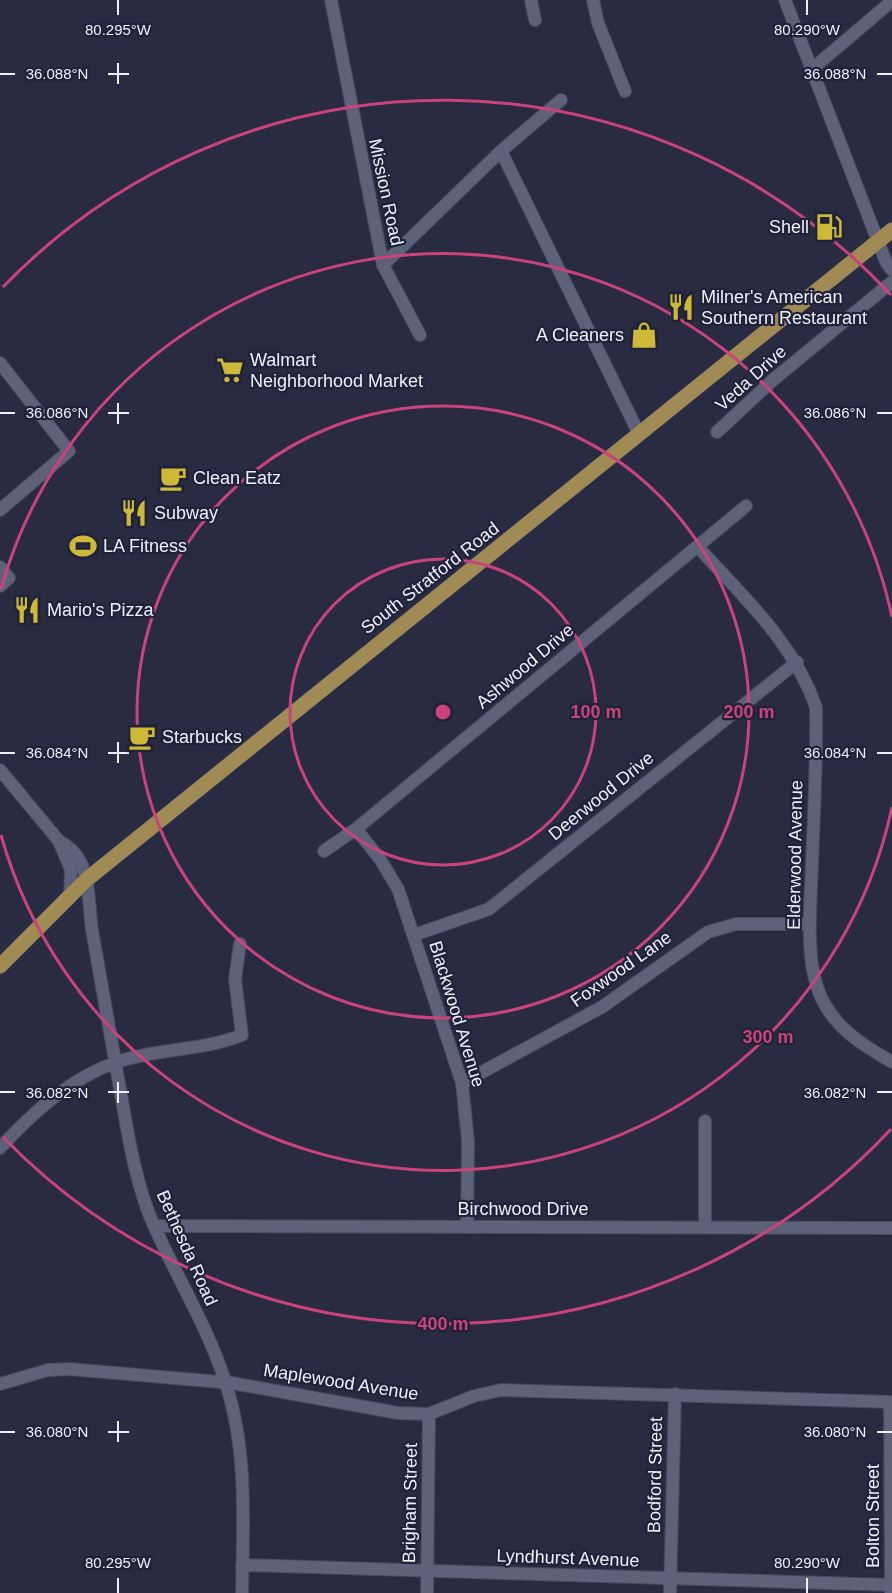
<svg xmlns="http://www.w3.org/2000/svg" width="892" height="1593" font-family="Arial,sans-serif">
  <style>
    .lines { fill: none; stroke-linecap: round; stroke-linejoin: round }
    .minor-casing { stroke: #47485b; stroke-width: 14 }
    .major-casing { stroke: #47485b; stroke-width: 16 }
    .minor { stroke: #5d617a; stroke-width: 12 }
    .major { stroke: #9f8b53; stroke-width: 15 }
    .ticks { fill: none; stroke: #edeffe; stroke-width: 2 }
    .ring { fill: none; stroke: #cb437c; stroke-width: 3 }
    .labels { text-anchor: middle; stroke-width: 4.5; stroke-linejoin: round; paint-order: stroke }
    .street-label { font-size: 18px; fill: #edeffe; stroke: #202237 }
    .poi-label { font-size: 18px; fill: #edeffe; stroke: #202237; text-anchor: start }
    .ticks-label { font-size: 15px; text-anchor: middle; fill: #edeffe; stroke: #202237; stroke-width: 4.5; stroke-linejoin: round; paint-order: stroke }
    .centre { fill: #cb437c; stroke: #202237; stroke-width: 3 }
    .ring-label { font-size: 18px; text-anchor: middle; font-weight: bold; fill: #cb437c; stroke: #202237; stroke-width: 4.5; stroke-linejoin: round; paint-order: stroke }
  </style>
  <rect width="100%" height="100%" fill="#292b42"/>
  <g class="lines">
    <defs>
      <g id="minor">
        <path d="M331,0L383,265L420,335"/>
        <path d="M531,0L535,20"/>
        <path d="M593,0L598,23L625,91"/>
        <path d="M785,0L886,262L892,270"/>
        <path d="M812,69L892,1"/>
        <path d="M501,151L639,434"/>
        <path d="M383,265L501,151L561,100"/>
        <path d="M0,363L69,451L0,510"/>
        <path d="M717,432L773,380L892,282"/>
        <path d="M698,547C743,597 793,641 816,707C817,759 814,811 812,863C811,905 803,965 824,1003C839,1031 866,1047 892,1062"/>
        <path d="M0,567L9,578L0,586"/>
        <path d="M0,770L59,841C69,846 76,853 81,863C90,883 89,909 92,930C104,995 115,1059 126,1123C132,1158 140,1196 155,1228C178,1279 208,1328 225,1381C248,1450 243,1522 242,1593"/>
        <path d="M356,829L380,859L398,889L462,1083L468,1141L467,1227"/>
        <path d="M59,841L71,870L70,897"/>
        <path d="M324,851L356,829L746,506"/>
        <path d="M414,935L489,909L797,662"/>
        <path d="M462,1083L602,1007L708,932L736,924H810"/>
        <path d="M705,1121V1226"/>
        <path d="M0,1148C33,1112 71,1078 117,1062C158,1048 202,1051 242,1035L235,979L240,944"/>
        <path d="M154,1226L892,1228"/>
        <path d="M0,1384L48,1370L69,1369L232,1383L398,1413L429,1414L474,1396L501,1390L892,1402"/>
        <path d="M890,1402L891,1593"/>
        <path d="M242,1565L892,1585"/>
        <path d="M427,1593L429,1414"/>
        <path d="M670,1593L675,1394"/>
      </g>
      <path id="major" d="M0,966L86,880L892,230"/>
    </defs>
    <use href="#minor" class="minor-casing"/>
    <use href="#major" class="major-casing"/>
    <use href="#minor" class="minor"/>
    <use href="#major" class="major"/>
  </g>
  <path class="ticks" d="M118,0V15M807,0V15M118,63V84M0,74H15M108,74H129M877,74H892M118,403V424M0,413H15M108,413H129M877,413H892M118,742V763M0,753H15M108,753H129M877,753H892M118,1082V1103M0,1092H15M108,1092H129M877,1092H892M118,1421V1442M0,1432H15M108,1432H129M877,1432H892M118,1578V1593M807,1578V1593"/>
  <g class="ring">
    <circle cx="443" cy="712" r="153"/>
    <circle cx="443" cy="712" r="306"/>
    <path d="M892 807A459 459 0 0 1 1 835M1 589A459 459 0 0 1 892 617"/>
    <path d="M891 1129A612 612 0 0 1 3 1137M3 287A612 612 0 0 1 891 295"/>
  </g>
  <defs>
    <symbol id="fuel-bare" viewBox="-9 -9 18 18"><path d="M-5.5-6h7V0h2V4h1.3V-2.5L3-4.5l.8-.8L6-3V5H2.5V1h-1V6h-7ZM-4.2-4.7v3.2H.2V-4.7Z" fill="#ceb837" stroke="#202237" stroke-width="2.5" paint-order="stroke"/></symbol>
    <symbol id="restaurant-bare" viewBox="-9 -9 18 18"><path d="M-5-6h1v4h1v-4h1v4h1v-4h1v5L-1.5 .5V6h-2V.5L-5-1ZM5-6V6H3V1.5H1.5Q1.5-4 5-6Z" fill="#ceb837" stroke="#202237" stroke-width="2.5" paint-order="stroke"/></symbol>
    <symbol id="shop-bare" viewBox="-9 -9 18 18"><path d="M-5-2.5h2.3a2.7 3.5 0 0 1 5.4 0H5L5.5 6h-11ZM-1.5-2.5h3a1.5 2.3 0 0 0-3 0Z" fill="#ceb837" stroke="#202237" stroke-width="2.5" paint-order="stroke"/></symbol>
    <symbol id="supermarket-bare" viewBox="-9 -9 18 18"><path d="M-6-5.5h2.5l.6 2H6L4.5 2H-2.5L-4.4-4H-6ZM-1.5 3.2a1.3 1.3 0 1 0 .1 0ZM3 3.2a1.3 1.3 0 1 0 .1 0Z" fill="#ceb837" stroke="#202237" stroke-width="2.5" paint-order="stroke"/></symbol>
    <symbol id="cafe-bare" viewBox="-9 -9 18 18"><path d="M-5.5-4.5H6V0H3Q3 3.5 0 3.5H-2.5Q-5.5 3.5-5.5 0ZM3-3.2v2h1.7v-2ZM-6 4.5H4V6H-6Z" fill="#ceb837" stroke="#202237" stroke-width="2.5" paint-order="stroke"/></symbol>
    <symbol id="stadium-bare" viewBox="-9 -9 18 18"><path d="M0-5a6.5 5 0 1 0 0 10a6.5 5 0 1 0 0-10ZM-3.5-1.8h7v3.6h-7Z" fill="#ceb837" stroke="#202237" stroke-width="2.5" paint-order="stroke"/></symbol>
  </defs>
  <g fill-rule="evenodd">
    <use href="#fuel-bare" x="810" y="208" width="38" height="38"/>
    <use href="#restaurant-bare" x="662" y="288" width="38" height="38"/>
    <use href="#shop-bare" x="625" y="316" width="38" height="38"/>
    <use href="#supermarket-bare" x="211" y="351" width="38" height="38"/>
    <use href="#cafe-bare" x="154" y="459" width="38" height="38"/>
    <use href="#restaurant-bare" x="115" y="494" width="38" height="38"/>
    <use href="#stadium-bare" x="64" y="527" width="38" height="38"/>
    <use href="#restaurant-bare" x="8" y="591" width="38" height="38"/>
    <use href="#cafe-bare" x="123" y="718" width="38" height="38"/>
  </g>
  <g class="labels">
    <g class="street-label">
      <text transform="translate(386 192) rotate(78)" y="6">Mission Road</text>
      <text transform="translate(751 378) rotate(-42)" y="6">Veda Drive</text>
      <text transform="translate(430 578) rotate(-38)" y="6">South Stratford Road</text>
      <text transform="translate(525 666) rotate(-40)" y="6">Ashwood Drive</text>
      <text transform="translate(601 796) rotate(-39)" y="6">Deerwood Drive</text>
      <text transform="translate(795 855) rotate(-89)" y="6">Elderwood Avenue</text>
      <text transform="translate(621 969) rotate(-35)" y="6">Foxwood Lane</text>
      <text transform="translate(457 1014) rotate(73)" y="6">Blackwood Avenue</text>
      <text x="523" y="1215">Birchwood Drive</text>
      <text transform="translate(187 1248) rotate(66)" y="6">Bethesda Road</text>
      <text transform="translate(341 1382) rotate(9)" y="6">Maplewood Avenue</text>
      <text transform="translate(655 1475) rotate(-89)" y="6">Bodford Street</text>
      <text transform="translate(410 1503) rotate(-89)" y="6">Brigham Street</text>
      <text transform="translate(873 1516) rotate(-90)" y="6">Bolton Street</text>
      <text transform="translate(568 1558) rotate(2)" y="6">Lyndhurst Avenue</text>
    </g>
    <g class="poi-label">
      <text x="809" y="233" text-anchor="end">Shell</text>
      <text x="701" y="303">Milner's American<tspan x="701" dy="21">Southern Restaurant</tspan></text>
      <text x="624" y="341" text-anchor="end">A Cleaners</text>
      <text x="250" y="366">Walmart<tspan x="250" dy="21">Neighborhood Market</tspan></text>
      <text x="193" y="484">Clean Eatz</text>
      <text x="154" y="519">Subway</text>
      <text x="103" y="552">LA Fitness</text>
      <text x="47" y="616">Mario's Pizza</text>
      <text x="162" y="743">Starbucks</text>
    </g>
  </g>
  <g class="ticks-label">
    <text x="118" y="35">80.295°W</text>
    <text x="807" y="35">80.290°W</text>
    <text x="57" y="79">36.088°N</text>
    <text x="835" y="79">36.088°N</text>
    <text x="57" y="418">36.086°N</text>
    <text x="835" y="418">36.086°N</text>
    <text x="57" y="758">36.084°N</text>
    <text x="835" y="758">36.084°N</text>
    <text x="57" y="1098">36.082°N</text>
    <text x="835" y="1098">36.082°N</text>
    <text x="57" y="1437">36.080°N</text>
    <text x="835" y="1437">36.080°N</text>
    <text x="118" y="1568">80.295°W</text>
    <text x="807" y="1568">80.290°W</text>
  </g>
  <circle cx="443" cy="712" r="9" class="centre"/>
  <g class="ring-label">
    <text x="596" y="718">100 m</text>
    <text x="749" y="718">200 m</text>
    <text x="768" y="1043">300 m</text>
    <text x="443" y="1330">400 m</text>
  </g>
</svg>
